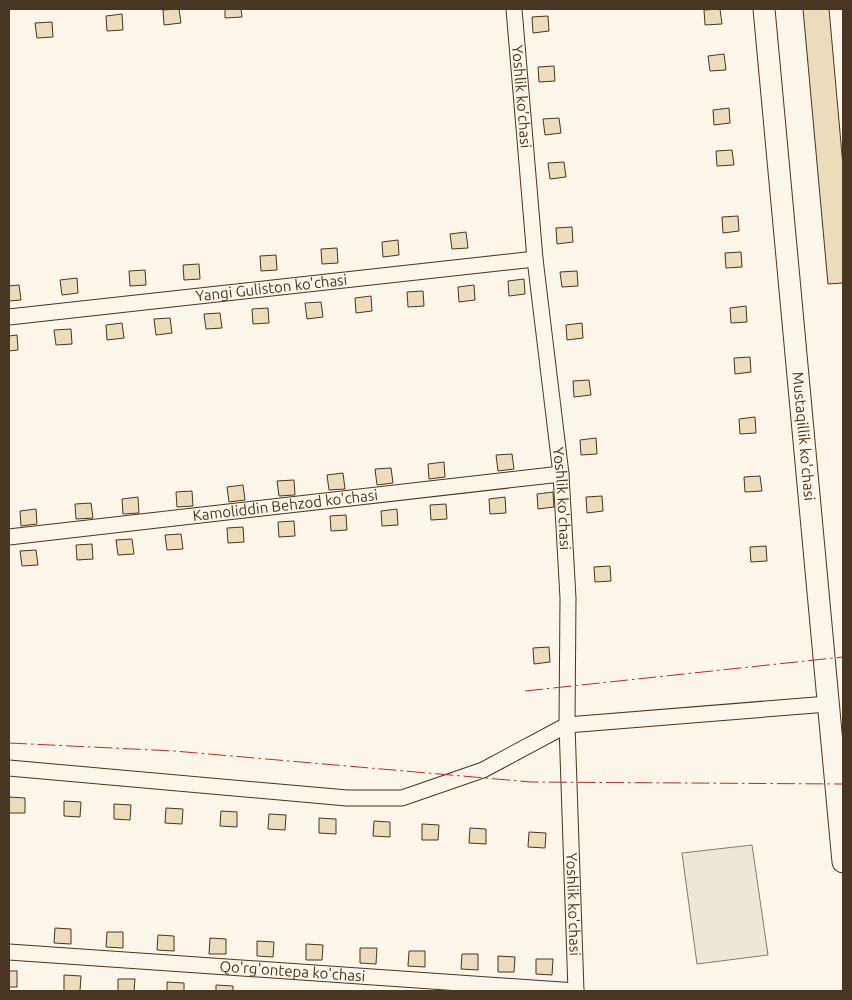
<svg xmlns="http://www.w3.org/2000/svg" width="852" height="1000" font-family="Ubuntu,sans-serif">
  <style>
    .green { fill: #ede6d9; stroke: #887966 }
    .building { fill: #ecdcbc; stroke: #4a3520 }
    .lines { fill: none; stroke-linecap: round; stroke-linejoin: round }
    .minor-casing { stroke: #4a3520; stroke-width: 17 }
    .secondary-casing { stroke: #4a3520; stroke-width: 23 }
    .minor { stroke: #fbf6e9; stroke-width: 15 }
    .secondary { stroke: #fbf6e9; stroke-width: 21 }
    .power { stroke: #c62828; stroke-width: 1; stroke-dasharray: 18 4 2.5 4; stroke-linecap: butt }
    .labels { text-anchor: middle; stroke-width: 4; stroke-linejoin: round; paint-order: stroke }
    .street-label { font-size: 15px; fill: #4a3520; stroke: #fbf6e9 }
  </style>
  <rect width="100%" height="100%" fill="#fbf6e9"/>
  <path class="green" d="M752,845L768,955L697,964L682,853Z"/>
  <g class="building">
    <path d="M179,9L181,23L164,25L163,10Z"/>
    <path d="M225,9H241L242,17L225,18Z"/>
    <path d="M720,9L722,24L705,25L704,10Z"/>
    <path d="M803,9H829L843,166V283L828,284Z"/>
    <path d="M122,14L123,30L107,31L106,16Z"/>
    <path d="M548,16L549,31L533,33L532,17Z"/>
    <path d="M52,22L53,37L37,38L35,23Z"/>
    <path d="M724,54L726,70L710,71L708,56Z"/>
    <path d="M554,66L555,81L539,82L538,67Z"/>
    <path d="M729,108L730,123L714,125L713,110Z"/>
    <path d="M559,118L561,133L545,135L543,119Z"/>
    <path d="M732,150L734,165L717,166L716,151Z"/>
    <path d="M564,162L566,177L550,179L548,163Z"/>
    <path d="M738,216L739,231L723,233L722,217Z"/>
    <path d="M572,227L573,242L557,244L556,228Z"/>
    <path d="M466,232L468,248L452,249L450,234Z"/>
    <path d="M398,240L399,255L383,257L382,242Z"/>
    <path d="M337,248L338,263L322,264L321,249Z"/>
    <path d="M741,252L742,267L726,268L725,253Z"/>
    <path d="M276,255L277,270L261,271L260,256Z"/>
    <path d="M199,264L200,279L184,280L183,265Z"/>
    <path d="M145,270L146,285L130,286L129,271Z"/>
    <path d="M577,271L578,286L562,287L560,272Z"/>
    <path d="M77,278L78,293L62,295L60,280Z"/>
    <path d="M524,279L525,294L509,296L508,281Z"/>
    <path d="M19,285L21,300L9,301V286Z"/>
    <path d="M474,285L475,300L459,302L458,287Z"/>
    <path d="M423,291L424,306L408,307L407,292Z"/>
    <path d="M371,296L372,311L356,313L355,298Z"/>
    <path d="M321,302L323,317L307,319L305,303Z"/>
    <path d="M746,306L747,322L731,323L730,308Z"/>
    <path d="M268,308L269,323L253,324L252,309Z"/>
    <path d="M220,313L222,328L206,329L204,314Z"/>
    <path d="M170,318L172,333L156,335L154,319Z"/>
    <path d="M122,323L124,338L107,340L106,325Z"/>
    <path d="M582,323L583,338L567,340L566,325Z"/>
    <path d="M71,329L72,344L56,345L54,330Z"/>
    <path d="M17,335L18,350L9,351V336Z"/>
    <path d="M750,357L751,372L735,374L734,358Z"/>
    <path d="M589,380L591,395L574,397L573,381Z"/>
    <path d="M755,417L756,433L740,434L739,419Z"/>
    <path d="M596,438L597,454L581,455L580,440Z"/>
    <path d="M512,454L514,469L498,471L496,455Z"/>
    <path d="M444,462L445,477L429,479L428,464Z"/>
    <path d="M391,468L393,483L377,485L375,469Z"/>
    <path d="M343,473L345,489L329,490L327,475Z"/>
    <path d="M760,476L762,491L745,492L744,477Z"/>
    <path d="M294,480L295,495L279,496L277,481Z"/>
    <path d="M243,485L245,500L229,502L227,487Z"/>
    <path d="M192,491L193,506L177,507L176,492Z"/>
    <path d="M553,492L554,507L538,509L537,494Z"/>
    <path d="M602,496L603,511L587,513L586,497Z"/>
    <path d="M138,497L139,513L123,514L122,499Z"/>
    <path d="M505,497L506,513L490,514L489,499Z"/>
    <path d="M91,503L93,518L76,519L75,504Z"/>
    <path d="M446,504L447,519L431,520L430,505Z"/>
    <path d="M36,509L37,524L21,526L20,511Z"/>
    <path d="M397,509L398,525L382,526L381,511Z"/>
    <path d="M346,515L347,530L331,531L330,516Z"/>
    <path d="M294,521L295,536L279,537L278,522Z"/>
    <path d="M243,527L244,542L228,543L227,528Z"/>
    <path d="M181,534L183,549L167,550L165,535Z"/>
    <path d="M132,539L134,554L118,555L116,540Z"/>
    <path d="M92,544L93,559L77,560L76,545Z"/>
    <path d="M766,546L767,561L751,562L750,547Z"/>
    <path d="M36,550L38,565L22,566L20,551Z"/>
    <path d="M610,566L611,581L595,582L594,567Z"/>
    <path d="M549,647L550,662L534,664L533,648Z"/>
    <path d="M9,797L25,798V813H9Z"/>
    <path d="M64,801L81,802L80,817L64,816Z"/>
    <path d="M114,804L131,805L130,820L114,819Z"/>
    <path d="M166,808L183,809L182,824L165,823Z"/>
    <path d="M221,811L237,812V827L220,826Z"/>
    <path d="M269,814L286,815L285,830L268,829Z"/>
    <path d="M319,818L336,819V834L319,833Z"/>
    <path d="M374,821L390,822V837L373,836Z"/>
    <path d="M422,824L439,825L438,840H422Z"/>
    <path d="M470,828L486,829V844L469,843Z"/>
    <path d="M529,832L546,833L545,848L528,847Z"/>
    <path d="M55,928L71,929V944L54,943Z"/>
    <path d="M107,932H123V948L106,947Z"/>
    <path d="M158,935L174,936V951L157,950Z"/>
    <path d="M210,938L226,939V954H209Z"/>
    <path d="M257,941L274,942L273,957L257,956Z"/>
    <path d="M306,944L323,945L322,960H306Z"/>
    <path d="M360,948H377L376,964L360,963Z"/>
    <path d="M409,951H425V967L408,966Z"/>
    <path d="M462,954H478V970L461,969Z"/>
    <path d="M498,956L515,957L514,972H498Z"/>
    <path d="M536,959H553L552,975L536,974Z"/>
    <rect x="9" y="971" width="8" height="16"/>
    <path d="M64,975L81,976L80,991H64Z"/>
    <path d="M118,979H135L134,991H118Z"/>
    <path d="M167,982L184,983V991H167Z"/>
    <path d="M216,985L233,986V991H216Z"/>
  </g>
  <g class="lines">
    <defs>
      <g id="minor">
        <path id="s1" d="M514,9L535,259L561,474L568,598L567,725L576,991"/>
        <path id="s2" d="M9,317L535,259"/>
        <path id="s3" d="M9,537L561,474"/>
        <path d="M9,768L347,798H402L483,770L567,725L828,704"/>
        <path id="s4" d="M9,952L576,991"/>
      </g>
      <g id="secondary">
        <path id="s5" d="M764,9L843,862"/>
      </g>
    </defs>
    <use href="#minor" class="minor-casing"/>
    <use href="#secondary" class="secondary-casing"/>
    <use href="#minor" class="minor"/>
    <use href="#secondary" class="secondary"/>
    <g class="power">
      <path d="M525,691L843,657"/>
      <path d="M9,743L174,751L531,782L843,784"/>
    </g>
  </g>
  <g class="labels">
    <g class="street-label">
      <text dy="5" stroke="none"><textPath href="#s1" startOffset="88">Yoshlik ko'chasi</textPath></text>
      <text dy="5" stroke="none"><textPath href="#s2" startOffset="264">Yangi Guliston ko'chasi</textPath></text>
      <text dy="5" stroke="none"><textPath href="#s5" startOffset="429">Mustaqillik ko'chasi</textPath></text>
      <text dy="5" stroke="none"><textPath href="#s1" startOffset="492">Yoshlik ko'chasi</textPath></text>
      <text dy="5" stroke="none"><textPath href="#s3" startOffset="278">Kamoliddin Behzod ko'chasi</textPath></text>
      <text dy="5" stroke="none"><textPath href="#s1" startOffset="898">Yoshlik ko'chasi</textPath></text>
      <text dy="5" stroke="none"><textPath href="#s4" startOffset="284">Qo'rg'ontepa ko'chasi</textPath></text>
    </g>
  </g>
  <rect width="852" height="1000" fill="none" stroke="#4a3520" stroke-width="20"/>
</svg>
